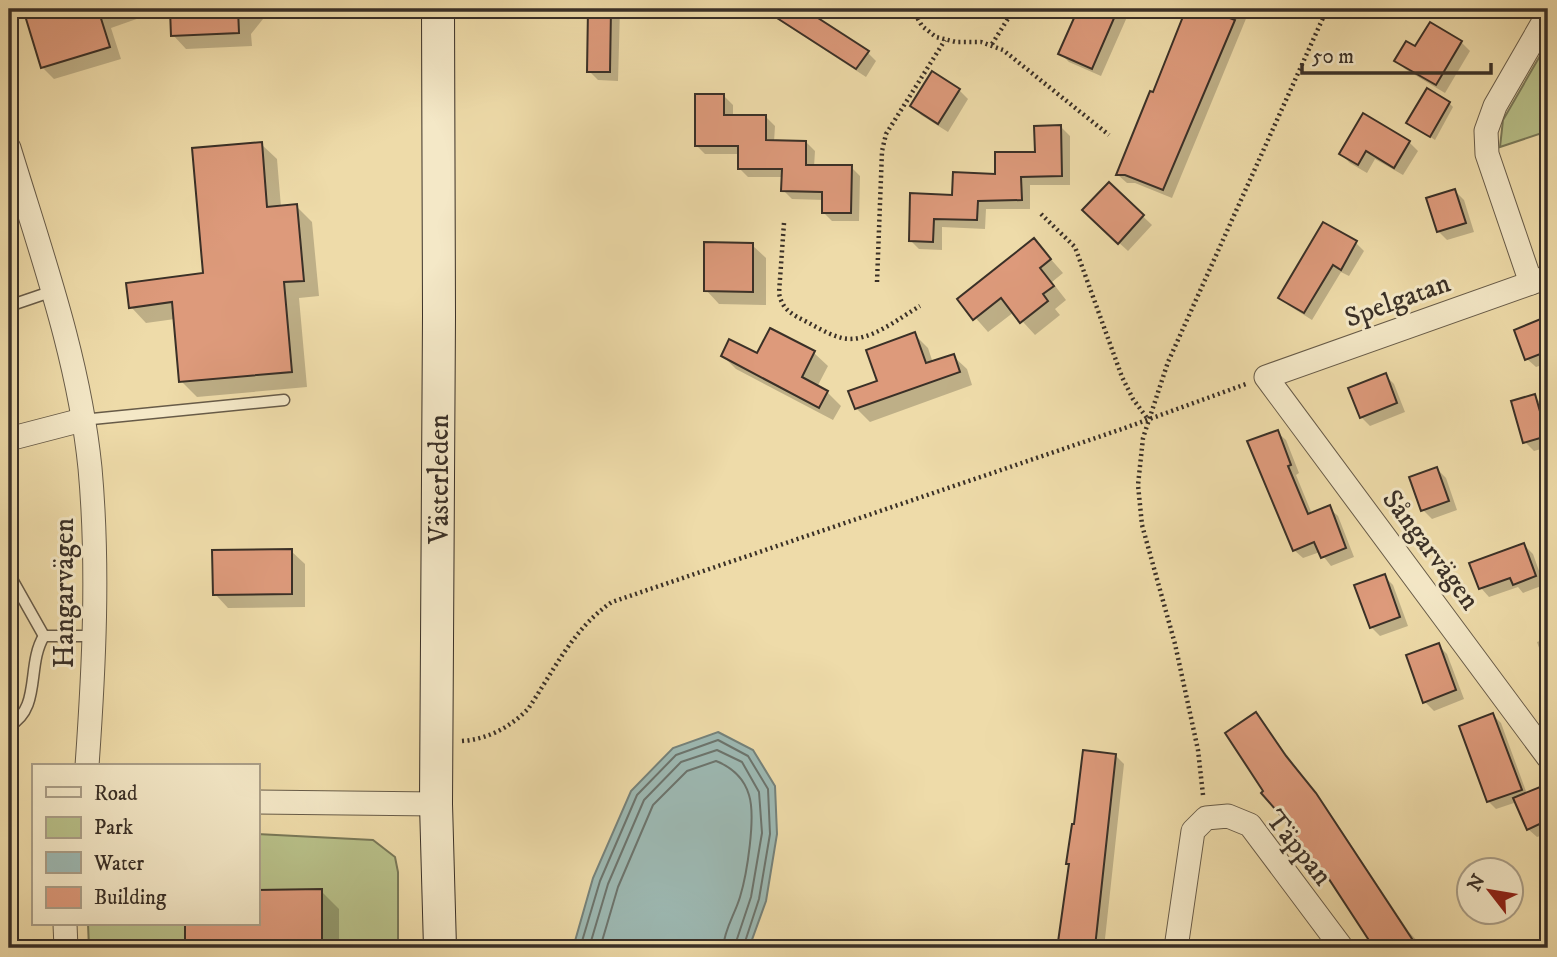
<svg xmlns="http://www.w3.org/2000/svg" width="1557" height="957" font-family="'IM FELL DW Pica',serif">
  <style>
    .green { fill: #b8c089; stroke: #797858; stroke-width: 2 }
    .water { fill: #9db9b3; stroke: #75827b; stroke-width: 2 }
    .shadow { fill: #0003 }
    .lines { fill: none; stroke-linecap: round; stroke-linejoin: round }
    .shore { stroke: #6c746d; stroke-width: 2 }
    .building { fill: #dd9a7b; stroke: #3a3027; stroke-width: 2 }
    .lane-casing { stroke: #675b48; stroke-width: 13 }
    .street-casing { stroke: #675b48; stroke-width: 25 }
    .secondary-casing { stroke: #3a3027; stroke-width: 34 }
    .path { stroke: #3a3027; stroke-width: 4.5; stroke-dasharray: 2 3.5; stroke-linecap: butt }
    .lane { stroke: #f4e8c7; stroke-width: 10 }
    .street { stroke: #f4e8c7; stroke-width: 23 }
    .secondary { stroke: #f4e8c7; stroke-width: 32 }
    .labels { text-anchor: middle; stroke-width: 6; stroke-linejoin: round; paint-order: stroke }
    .street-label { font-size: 28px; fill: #3a3027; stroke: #f4e8c7 }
  </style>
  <rect width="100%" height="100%" fill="#eedba9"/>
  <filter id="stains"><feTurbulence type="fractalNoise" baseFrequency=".00286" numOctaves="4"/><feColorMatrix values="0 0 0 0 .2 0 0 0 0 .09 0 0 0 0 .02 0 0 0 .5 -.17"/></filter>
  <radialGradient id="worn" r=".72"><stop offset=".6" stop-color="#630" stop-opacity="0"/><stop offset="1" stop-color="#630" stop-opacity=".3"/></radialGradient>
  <g class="green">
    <path d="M1548,42V131L1500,147L1503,120Z"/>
    <path d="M257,834L373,840L395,857L398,872V948H89L88,924H257Z"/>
  </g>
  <path class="water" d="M718,732L753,750L775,786L777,834L766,901L749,948H573L593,878L631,791L673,748Z"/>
  <g class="shadow">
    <path d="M25,9H165L111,28L121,59L54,79L42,67Z"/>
    <path d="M171,9H271L251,34L252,46L186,49L173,35Z"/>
    <path d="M590,9H620L618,81L598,80L589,71Z"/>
    <path d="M762,9H799L867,52L876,61L866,77Z"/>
    <path d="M1081,9H1124L1122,13L1127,17L1101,76L1069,62L1060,53Z"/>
    <path d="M1187,9H1250L1172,198L1135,183H1127L1118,175L1154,94Z"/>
    <path d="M1461,42L1470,51L1445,93L1405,69L1396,60L1416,49Z"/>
    <path d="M932,74L959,90L968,99L948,132L921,115L912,106Z"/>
    <path d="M724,96L733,105V117H766L775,126L774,142H806L815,151L814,167H851L860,176L859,221H832L823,212L824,200L792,199L783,190V177H748L739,168L740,154H705L696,145Z"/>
    <path d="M1449,103L1453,107L1435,140L1409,123Z"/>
    <path d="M1061,127L1070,136V185H1030V209H986L985,229L942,227V250L919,249L910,240L954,197L1037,154Z"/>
    <path d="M1409,142L1418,151L1403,175L1375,159L1367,173L1350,163L1341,154Z"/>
    <path d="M261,144L277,159L281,207L296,206L312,222L319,296L299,298L307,387L197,397L181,381L175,319L146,323L131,307L205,275Z"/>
    <path d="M1109,184L1152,225L1128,251L1093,219Z"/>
    <path d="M1455,191L1464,200L1474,232L1447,240L1438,231Z"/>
    <path d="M1324,224L1356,243L1364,251L1349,276L1341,272L1312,320L1288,305L1280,297Z"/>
    <path d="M1034,240L1063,273L1052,282L1066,300L1055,309L1060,315L1035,335L1014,312L988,332L959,299Z"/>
    <path d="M752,245L766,258V305L719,304L706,290Z"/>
    <path d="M1548,318V363L1536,367L1527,359L1516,331Z"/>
    <path d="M914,334L928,348L933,363L953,356L967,369L972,385L870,422L856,408Z"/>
    <path d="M814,353L828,366L817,387L827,392L841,406L833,420L736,369L723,356Z"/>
    <path d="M1385,375L1394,384L1405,412L1370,426L1361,417Z"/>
    <path d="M1534,396L1543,405L1548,422V447L1534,451L1525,442Z"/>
    <path d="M1277,432L1286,440L1299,473L1296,475L1312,514L1329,508L1338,516L1354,557L1331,566L1320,552L1303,558L1294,550Z"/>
    <path d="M1437,469L1446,478L1457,510L1432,519L1423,510L1411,478Z"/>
    <path d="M1524,545L1533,554L1544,585L1523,593L1518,587L1489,597L1481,588Z"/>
    <path d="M291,551L305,564V607L228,608L215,594Z"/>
    <path d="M1384,576L1393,585L1408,626L1380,636L1371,627Z"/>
    <path d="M1548,638V674L1537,642Z"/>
    <path d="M1438,645L1447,654L1464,699L1434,711L1425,702Z"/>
    <path d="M1256,714L1324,804L1409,932L1424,948H1382L1321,871Z"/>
    <path d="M1493,715L1501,723L1527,794L1539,789L1548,798V833L1537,837L1528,829L1517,802L1496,809L1488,801Z"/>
    <path d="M1115,755L1124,764L1104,948H1067L1060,941L1071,866L1068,863Z"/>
    <path d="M321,891L339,909V948H186V924H257Z"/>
  </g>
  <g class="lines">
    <g class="shore">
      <path d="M580,948L600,881L637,795L676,755L718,740L748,756L768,789L770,834L759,899L743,948"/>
      <path d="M589,948L608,884L644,800L681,762L717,750L742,762L759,792L762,833L751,897L734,948"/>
      <path d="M600,948L618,887L653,805L687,771L716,761C731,767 744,778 749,795C756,817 747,874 740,897C735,914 724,930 723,948"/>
    </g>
  </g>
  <g class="building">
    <path d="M23,9H98L110,47L41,68Z"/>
    <path d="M170,9H238L239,33L171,36Z"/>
    <path d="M588,9H611L610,72H587Z"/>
    <path d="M763,9H804L869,51L856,69Z"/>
    <path d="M1078,9H1118L1092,69L1058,54Z"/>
    <path d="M1186,9H1206L1235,20L1163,190L1125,175H1116L1150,91L1153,92Z"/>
    <path d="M1430,22L1462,41L1436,85L1394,61L1406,41L1415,46Z"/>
    <path d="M932,71L960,89L938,124L910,106Z"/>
    <path d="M1427,88L1450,102L1430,137L1406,123Z"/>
    <path d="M695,94H724V115H766V140L806,141V165H852L851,213H822V192L781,191L782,169H738V146H695Z"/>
    <path d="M1363,113L1410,141L1394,168L1366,151L1358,165L1339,154Z"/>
    <path d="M1061,125L1062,176L1021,177L1022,200L978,201L977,220L934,219L933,242L909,241L910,193L952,195L953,172L995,174V152H1035L1034,126Z"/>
    <path d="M262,142L267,207L297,204L304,281L284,282L292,372L179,382L172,302L129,308L126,283L203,273L192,148Z"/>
    <path d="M1109,182L1144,215L1118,244L1082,210Z"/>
    <path d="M1455,189L1466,223L1437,232L1426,198Z"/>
    <path d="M1323,222L1357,241L1341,270L1333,265L1304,313L1278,298Z"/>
    <path d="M1034,238L1051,259L1040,268L1054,286L1043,294L1048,301L1020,323L1001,298L973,320L957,299Z"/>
    <path d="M704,242L753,243V292L704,291Z"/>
    <path d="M1548,316V351L1525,360L1514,330Z"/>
    <path d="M770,328L815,351L802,377L828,391L819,408L721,356L729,339L757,353Z"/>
    <path d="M915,332L926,363L954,354L960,372L855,409L848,391L877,381L866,350Z"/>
    <path d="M1386,373L1397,403L1360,418L1348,388Z"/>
    <path d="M1535,394L1547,436L1523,443L1511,401Z"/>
    <path d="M1278,430L1291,465L1288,466L1308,514L1330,505L1346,548L1321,558L1314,542L1293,551L1247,441Z"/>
    <path d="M1437,467L1449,501L1421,511L1409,477Z"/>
    <path d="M1524,543L1536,576L1513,585L1510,578L1479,589L1469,563Z"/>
    <path d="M292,549V594L213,595L212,550Z"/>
    <path d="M1385,574L1400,617L1370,628L1354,585Z"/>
    <path d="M1439,643L1456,690L1423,703L1406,655Z"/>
    <path d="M1256,712L1286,756L1316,793L1418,948H1374L1323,870L1320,872L1284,819L1261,793L1263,791L1225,733Z"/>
    <path d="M1493,713L1522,790L1487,802L1459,726Z"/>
    <path d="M1083,750L1116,754L1095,947L1058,942L1069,864H1066L1072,824H1074Z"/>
    <path d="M1540,787L1548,807V820L1527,830L1513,798Z"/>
    <path d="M322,889V948H185V924H257V890Z"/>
  </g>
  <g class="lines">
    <defs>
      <g id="lane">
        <path d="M9,306L53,291"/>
        <path d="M82,420L284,400"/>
        <path d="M9,574L44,636"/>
        <path d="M9,726C42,708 26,665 44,636H94"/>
      </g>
      <g id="street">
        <path d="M9,148C41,253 79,358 90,468C99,567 94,667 87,766"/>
        <path d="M1548,277L1266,377L1548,757"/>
        <path d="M1531,283L1487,154L1486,131L1495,106L1548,14"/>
        <path d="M9,439L82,420"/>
        <path d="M257,802L436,804"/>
        <path d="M65,924L66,948"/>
        <path d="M1176,948L1193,831L1206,818L1228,816L1250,825L1342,948"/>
      </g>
      <path id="secondary" d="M438,9L439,316L436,804L440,948"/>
    </defs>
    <use href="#lane" class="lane-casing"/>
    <use href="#street" class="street-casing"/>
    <use href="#secondary" class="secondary-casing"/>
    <g class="path">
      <path d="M912,9L922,26L936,37L956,42H981L1003,50L1109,135"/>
      <path d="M992,44L1014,9"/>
      <path d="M1041,214L1075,247L1122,377L1133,399L1147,418"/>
      <path d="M784,223L779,293C782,310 793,315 807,322C818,328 830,335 842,338C868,344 899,318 920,306"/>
      <path d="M877,282L882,151L886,134L945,40"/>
      <path d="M462,741C488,739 509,728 528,709C553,672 574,627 612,602L1122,429L1246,384"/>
      <path d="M1203,795L1198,750L1175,644L1142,525L1138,485L1143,438L1168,362L1327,9"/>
    </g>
    <use href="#lane" class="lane"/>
    <use href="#street" class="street"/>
    <use href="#secondary" class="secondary"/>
  </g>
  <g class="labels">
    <g class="street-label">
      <text transform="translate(1397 299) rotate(-20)" y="10">Spelgatan</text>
      <text transform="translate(438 479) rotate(-90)" y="10">Västerleden</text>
      <text transform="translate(1432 549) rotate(53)" y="10">Sångarvägen</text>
      <text transform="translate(63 593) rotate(-90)" y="10">Hangarvägen</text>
      <text transform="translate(1300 847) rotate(51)" y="10">Täppan</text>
    </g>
  </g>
  <rect width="1557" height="957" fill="none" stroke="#eedba9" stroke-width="35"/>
  <rect x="10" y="10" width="1536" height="936" fill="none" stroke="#3a3027" stroke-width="3.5"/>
  <rect x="18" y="18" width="1522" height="922" fill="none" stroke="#3a3027" stroke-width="2"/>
  <rect x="32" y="764" width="228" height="161" fill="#f4e8c7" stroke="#aa9e87" stroke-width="2"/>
  <rect x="46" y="787" width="35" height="10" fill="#f4e8c7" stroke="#aa9e87" stroke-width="2"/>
  <text x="94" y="800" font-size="21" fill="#3a3027">Road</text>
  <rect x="46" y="817" width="35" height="21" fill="#b8c089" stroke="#aa9e87" stroke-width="2"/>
  <text x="94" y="834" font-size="21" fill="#3a3027">Park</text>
  <rect x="46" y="852" width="35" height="21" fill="#9db9b3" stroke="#aa9e87" stroke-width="2"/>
  <text x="94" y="870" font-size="21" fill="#3a3027">Water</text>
  <rect x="46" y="887" width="35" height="21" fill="#dd9a7b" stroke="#aa9e87" stroke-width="2"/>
  <text x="94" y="904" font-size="21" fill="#3a3027">Building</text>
  <g transform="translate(1490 891) rotate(301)"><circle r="33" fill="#f4e8c7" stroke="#aa9e87" stroke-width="2"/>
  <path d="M0-5L12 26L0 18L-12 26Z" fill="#8f2418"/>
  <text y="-10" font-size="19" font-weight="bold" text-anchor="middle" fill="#3a3027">N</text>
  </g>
  <path d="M1302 63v10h189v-10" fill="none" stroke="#3a3027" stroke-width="3.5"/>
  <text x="1312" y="63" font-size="21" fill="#3a3027" stroke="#f4e8c7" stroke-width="5" paint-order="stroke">50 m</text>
  <rect width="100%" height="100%" filter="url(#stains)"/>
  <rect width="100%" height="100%" fill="url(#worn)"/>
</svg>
